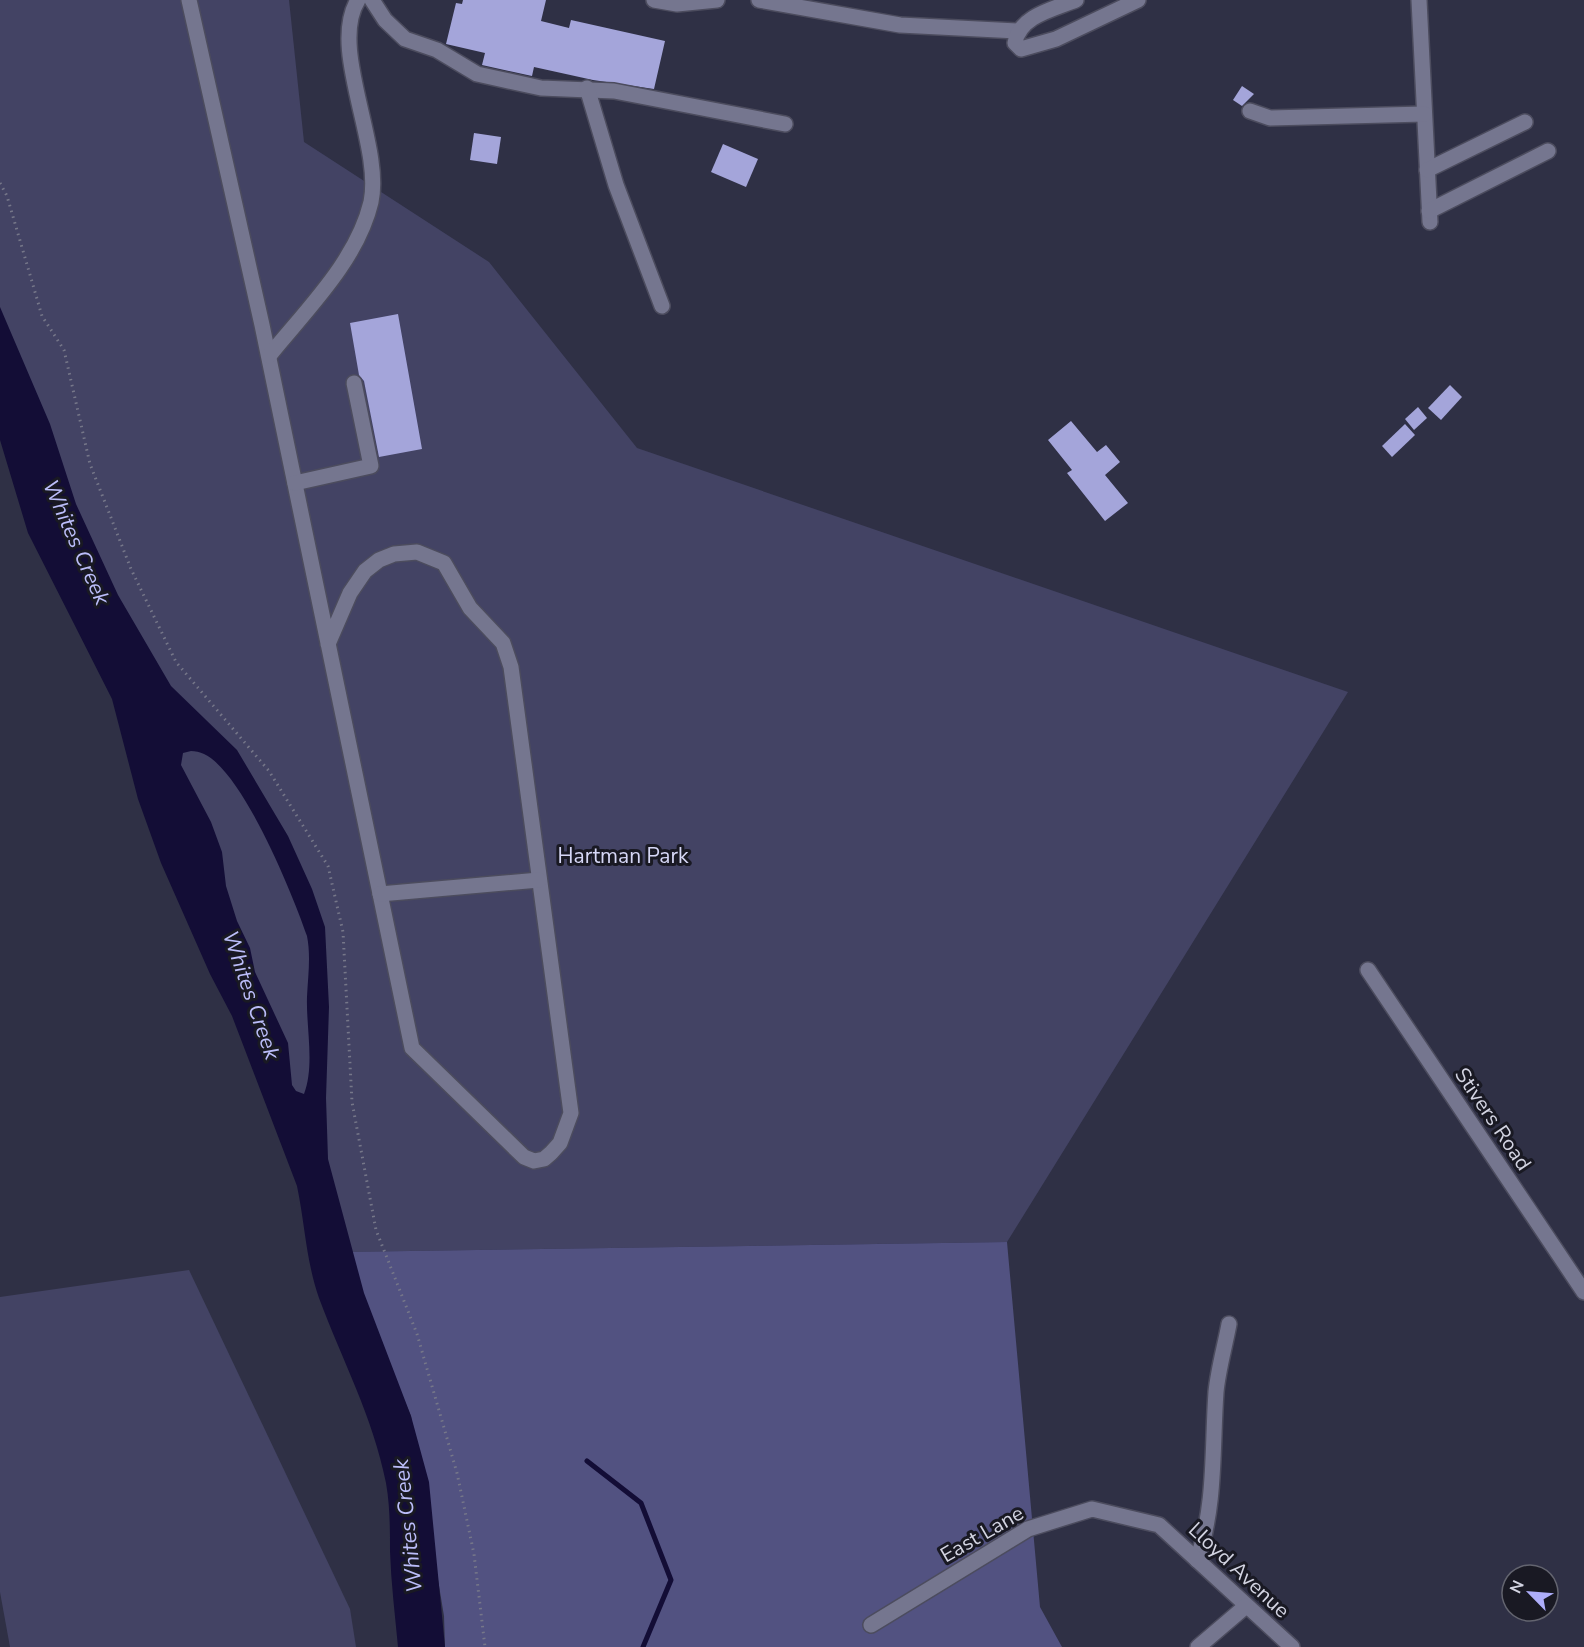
<svg xmlns="http://www.w3.org/2000/svg" width="1584" height="1647" font-family="'Nunito Sans',sans-serif">
  <style>
    .green { fill: #434364 }
    .forest { fill: #525281 }
    .water { fill: #130d36; fill-rule: evenodd }
    .lines { fill: none; stroke-linecap: round; stroke-linejoin: round }
    .stream { stroke: #130d36; stroke-width: 5 }
    .building { fill: #a4a5da }
    .minor-casing { stroke: #4c4c5e; stroke-width: 18 }
    .path { stroke: #767789; stroke-width: 3; stroke-dasharray: 1.5 4.5; stroke-linecap: butt }
    .minor { stroke: #75768f; stroke-width: 15 }
    .labels { text-anchor: middle; stroke-width: 6; stroke-linejoin: round; paint-order: stroke }
    .park-label { font-size: 21px; fill: #d6d7f6; stroke: #191923 }
    .street-label { font-size: 21px; fill: #d3d4e2; stroke: #191923 }
    .water-label { font-size: 22px; font-style: italic; fill: #bbbdf9; stroke: #191923 }
  </style>
  <rect width="100%" height="100%" fill="#2f3045"/>
  <g class="green">
    <path d="M0,0H289L304,142L489,262L637,448L1348,692L1007,1242L342,1252L0,400Z"/>
    <path d="M189,1270L350,1609L356,1647H10L0,1592V1297Z"/>
  </g>
  <path class="forest" d="M1007,1242L1040,1607L1062,1647H445L444,1616L411,1416L342,1252Z"/>
  <path class="water" d="M0,307L50,424L76,504L118,595L171,686L237,750L288,836L312,889L325,927L329,1007L326,1098L328,1159L364,1293L411,1416L429,1482L445,1647H398C395,1615 391,1583 390,1551C390,1528 390,1506 386,1483C373,1417 342,1360 319,1298C306,1261 305,1224 297,1186L232,1016L210,974L161,863L138,799L112,699L28,533L0,440ZM191,751C195,751 200,752 204,754C243,772 293,895 307,936C311,956 308,976 307,997C306,1028 315,1065 304,1094L296,1091L292,1085L288,1043L255,972L250,948L237,921L226,886L222,852L211,822L181,765L183,753Z"/>
  <g class="lines">
    <path class="stream" d="M587,1461L641,1503L671,1580L643,1647"/>
  </g>
  <g class="building">
    <path d="M463,0H546L541,21L569,28L571,20L665,41L654,89L593,80L534,67L532,76L482,65L485,53L446,44L456,3L462,4Z"/>
    <path d="M1242,86L1254,94L1242,106L1233,100Z"/>
    <path d="M474,133L501,137L497,164L470,160Z"/>
    <path d="M723,144L758,159L746,187L711,172Z"/>
    <path d="M398,314L422,449L379,457L364,381L359,375L350,323Z"/>
    <path d="M1450,385L1462,397L1441,420L1428,408Z"/>
    <path d="M1418,407L1427,418L1414,430L1405,419Z"/>
    <path d="M1071,421L1097,452L1106,445L1120,462L1105,475L1128,503L1105,521L1067,473L1072,470L1048,440Z"/>
    <path d="M1405,424L1415,435L1392,457L1382,446Z"/>
  </g>
  <g class="lines">
    <defs>
      <g id="minor">
        <path d="M189,0L262,325L412,1048L524,1157L534,1161L544,1159L551,1153L560,1143L571,1113L511,667L503,643L470,608L444,563L417,552L394,554L379,560L365,571L350,593L328,644"/>
        <path d="M372,0L385,20L405,39L437,50L477,74L541,88L614,91L785,124"/>
        <path d="M654,0L677,4L717,0"/>
        <path d="M759,0L900,25L1017,31"/>
        <path d="M1076,0C1054,9 1019,16 1015,43L1021,49L1056,39L1138,0"/>
        <path d="M1419,0L1430,222"/>
        <path d="M587,88L616,185L662,306"/>
        <path d="M1250,111L1270,118L1424,114"/>
        <path d="M1427,170L1525,122"/>
        <path d="M1429,211L1548,151"/>
        <path d="M269,356C306,310 357,261 371,202C383,145 328,48 358,0"/>
        <path d="M295,483L371,466L354,383"/>
        <path d="M380,894L539,880"/>
        <path d="M1368,970L1584,1292"/>
        <path d="M1197,1560C1216,1506 1212,1448 1216,1392C1218,1370 1225,1346 1229,1324"/>
        <path d="M871,1625L1028,1529L1092,1509L1159,1525L1292,1647"/>
        <path d="M1198,1647L1246,1606"/>
      </g>
    </defs>
    <use href="#minor" class="minor-casing"/>
    <path class="path" d="M0,183L7,196L42,316L64,350L90,464L131,569L176,662L269,771L328,866L343,932L352,1102L376,1230L417,1334L457,1473L474,1554L485,1647"/>
    <use href="#minor" class="minor"/>
  </g>
  <g class="labels">
    <g class="park-label">
      <text x="623" y="863">Hartman Park</text>
    </g>
    <g class="street-label">
      <text transform="translate(1493 1119) rotate(56)" y="7">Stivers Road</text>
      <text transform="translate(982 1534) rotate(-30)" y="7">East Lane</text>
      <text transform="translate(1239 1570) rotate(43)" y="7">Lloyd Avenue</text>
    </g>
    <g class="water-label">
      <text transform="translate(77 542) rotate(66)" y="8">Whites Creek</text>
      <text transform="translate(252 995) rotate(71)" y="8">Whites Creek</text>
      <text transform="translate(407 1526) rotate(-96)" y="8">Whites Creek</text>
    </g>
  </g>
  <g transform="translate(1530 1593) rotate(295)"><circle r="28" fill="#191923" stroke="#63646f" stroke-width="1.5"/>
  <path d="M0-4.5L10 22L0 15L-10 22Z" fill="#aeaefa"/>
  <text y="-9" font-size="16" font-weight="bold" text-anchor="middle" fill="#d3d4e2">N</text>
  </g>
</svg>
